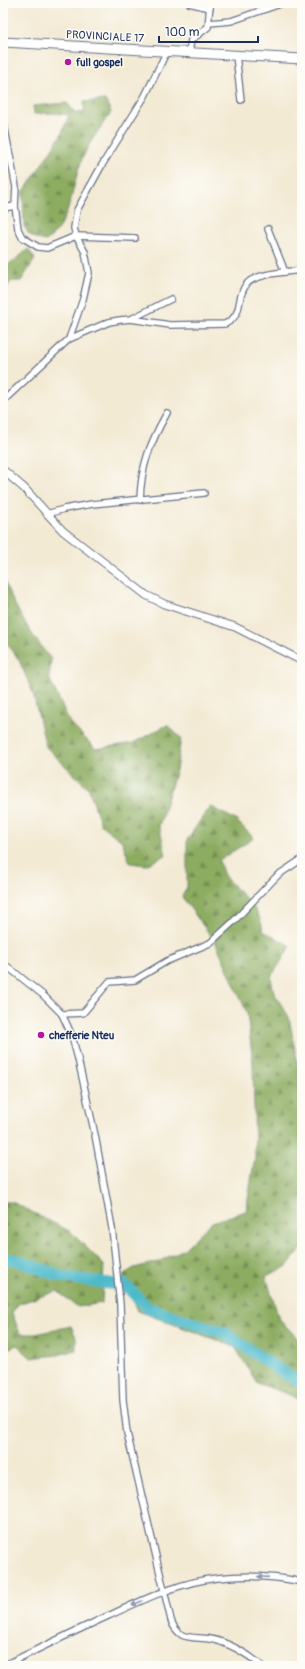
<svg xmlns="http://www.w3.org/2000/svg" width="305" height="1669" font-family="Pangolin,sans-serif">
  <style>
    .forest { fill: url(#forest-firs); stroke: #546e5f }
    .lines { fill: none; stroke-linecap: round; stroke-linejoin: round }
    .river { stroke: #4ebaca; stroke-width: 12 }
    .minor-casing { stroke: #677087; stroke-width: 8 }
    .tertiary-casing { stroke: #677087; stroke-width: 9 }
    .primary-casing { stroke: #677087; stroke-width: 11 }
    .minor { stroke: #fff; stroke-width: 5.5 }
    .tertiary { stroke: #fff; stroke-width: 7 }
    .primary { stroke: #fff; stroke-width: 9 }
    .oneway { fill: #8d97ae }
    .poi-dot { fill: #b5179e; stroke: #fdfcf7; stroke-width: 1.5 }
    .labels { text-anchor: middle; stroke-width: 3; stroke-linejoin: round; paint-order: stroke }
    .street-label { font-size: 11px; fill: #1b2f5e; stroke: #fdfcf7 }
    .poi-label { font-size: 11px; font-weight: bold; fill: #1b2f5e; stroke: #fdfcf7; text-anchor: start }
  </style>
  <defs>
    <pattern id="forest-firs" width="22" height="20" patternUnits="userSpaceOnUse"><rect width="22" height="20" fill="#8cac60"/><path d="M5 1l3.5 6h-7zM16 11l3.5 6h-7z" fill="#728c52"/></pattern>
  </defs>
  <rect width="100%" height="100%" fill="#fdfcf7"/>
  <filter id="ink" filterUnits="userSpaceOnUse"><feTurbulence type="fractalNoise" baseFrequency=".025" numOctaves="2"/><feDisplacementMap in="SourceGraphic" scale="8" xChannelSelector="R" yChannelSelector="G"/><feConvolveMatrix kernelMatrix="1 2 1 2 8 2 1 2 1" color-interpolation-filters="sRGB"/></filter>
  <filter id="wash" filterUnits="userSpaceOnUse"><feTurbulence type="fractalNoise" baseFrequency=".012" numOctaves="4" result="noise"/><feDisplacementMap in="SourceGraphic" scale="16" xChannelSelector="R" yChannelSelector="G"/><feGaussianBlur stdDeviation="0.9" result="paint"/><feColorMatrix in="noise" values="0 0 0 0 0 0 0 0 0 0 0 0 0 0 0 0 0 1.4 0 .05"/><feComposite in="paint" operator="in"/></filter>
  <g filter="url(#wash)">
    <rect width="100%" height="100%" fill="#f3ead4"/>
    <g class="forest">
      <path d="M105,100L111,112C101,127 90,141 83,157C71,184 73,221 46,241L37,239L29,234L24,226L23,193L61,135L69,115L53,113L34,114L33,106L67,103L76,114L84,111V102Z"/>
      <path d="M28,249L35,259L21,281H11L3,295V267L14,261Z"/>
      <path d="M3,578C15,608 30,634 51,659L49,678L70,723L96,749L133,743L167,725L181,738L176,770L159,826L166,855L146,865L130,863L122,841L101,825L89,789L46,747L33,693L19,660L3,637Z"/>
      <path d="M210,806L236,820L254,838L219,860C221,866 222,873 226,878C241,896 260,906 263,931L291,946L271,977L274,993L289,1017L298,1067L302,1119V1248L286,1267L266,1276L279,1319L302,1343V1402L293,1396L257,1383L235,1347L138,1311L123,1275L134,1268L158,1262L184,1249L212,1222L246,1211L255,1156L253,1063L247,1013L216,943L182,897L187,887V840Z"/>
      <path d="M3,1202H12L71,1232L104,1265L102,1303L78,1307L57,1291L18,1304L12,1313L20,1334H36L71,1326L76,1337V1350L58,1355L31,1358L17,1345L3,1351Z"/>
    </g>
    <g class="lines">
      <g class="river">
        <path d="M3,1258L16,1260L63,1277L113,1284"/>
        <path d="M124,1284L148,1308L225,1333L287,1375L302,1383"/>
      </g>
    </g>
  </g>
  <g filter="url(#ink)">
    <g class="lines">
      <defs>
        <g id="minor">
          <path d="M189,3L210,8"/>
          <path d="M261,3L263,10"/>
          <path d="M209,23L231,21L283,3"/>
          <path d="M189,52L191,40L208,27L210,3"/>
          <path d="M236,55L241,100"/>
          <path d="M3,119L16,187L15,206L18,229L22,237L38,247L47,248L76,236L135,238"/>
          <path d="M3,208L15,206"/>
          <path d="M268,229L285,272"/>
          <path d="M131,319L171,299"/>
          <path d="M69,339L109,322L120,320L131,319L170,325L225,324C245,314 235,299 246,285C254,273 288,272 302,270"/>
          <path d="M3,401L69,339L83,299L89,273L85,252L76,236L74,228L77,210L102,165L145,96L167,51"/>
          <path d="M140,500C141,466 150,443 167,413"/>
          <path d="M47,514L64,509L92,504L204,493"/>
          <path d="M3,963L43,995L62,1014L72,1036L78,1059L95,1135L112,1228L120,1304L123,1400L127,1433L171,1620C173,1626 176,1631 182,1635C190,1639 201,1637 210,1639C228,1642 248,1654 262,1666"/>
          <path d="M62,1014L83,1013L109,982L135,980L167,961L210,943L233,922L278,875L302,859"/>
          <path d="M3,1666C38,1649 73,1632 108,1616C143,1600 179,1582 217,1578C245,1575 274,1576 302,1582"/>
        </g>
        <path id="tertiary" d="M3,470L25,489L63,531L146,595L164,604L235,627L302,661"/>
        <path id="primary" d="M3,42L302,59"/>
      </defs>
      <use href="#minor" class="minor-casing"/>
      <use href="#tertiary" class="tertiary-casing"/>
      <use href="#primary" class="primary-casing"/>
      <use href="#minor" class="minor"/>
      <use href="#tertiary" class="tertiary"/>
      <use href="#primary" class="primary"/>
    </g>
    <defs><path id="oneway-solid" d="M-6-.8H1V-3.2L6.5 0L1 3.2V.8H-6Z"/></defs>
    <g class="oneway">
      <use href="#oneway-solid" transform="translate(263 1577) rotate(-176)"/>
      <use href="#oneway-solid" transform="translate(137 1603) rotate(157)"/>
    </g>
  </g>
  <g class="poi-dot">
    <circle cx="68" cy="62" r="4"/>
    <circle cx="41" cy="1035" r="4"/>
  </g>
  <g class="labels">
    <g class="street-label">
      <text transform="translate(105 36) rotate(3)" y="4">PROVINCIALE 17</text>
    </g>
    <g class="poi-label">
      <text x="76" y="66">full gospel</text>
      <text x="49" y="1039">chefferie Nteu</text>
    </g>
  </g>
  <rect width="305" height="1669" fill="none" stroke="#fdfcf7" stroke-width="16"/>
  <path d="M159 36v6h99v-6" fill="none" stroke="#1b2f5e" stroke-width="2"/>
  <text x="165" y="36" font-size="12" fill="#1b2f5e" stroke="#fdfcf7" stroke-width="3" paint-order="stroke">100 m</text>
</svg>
